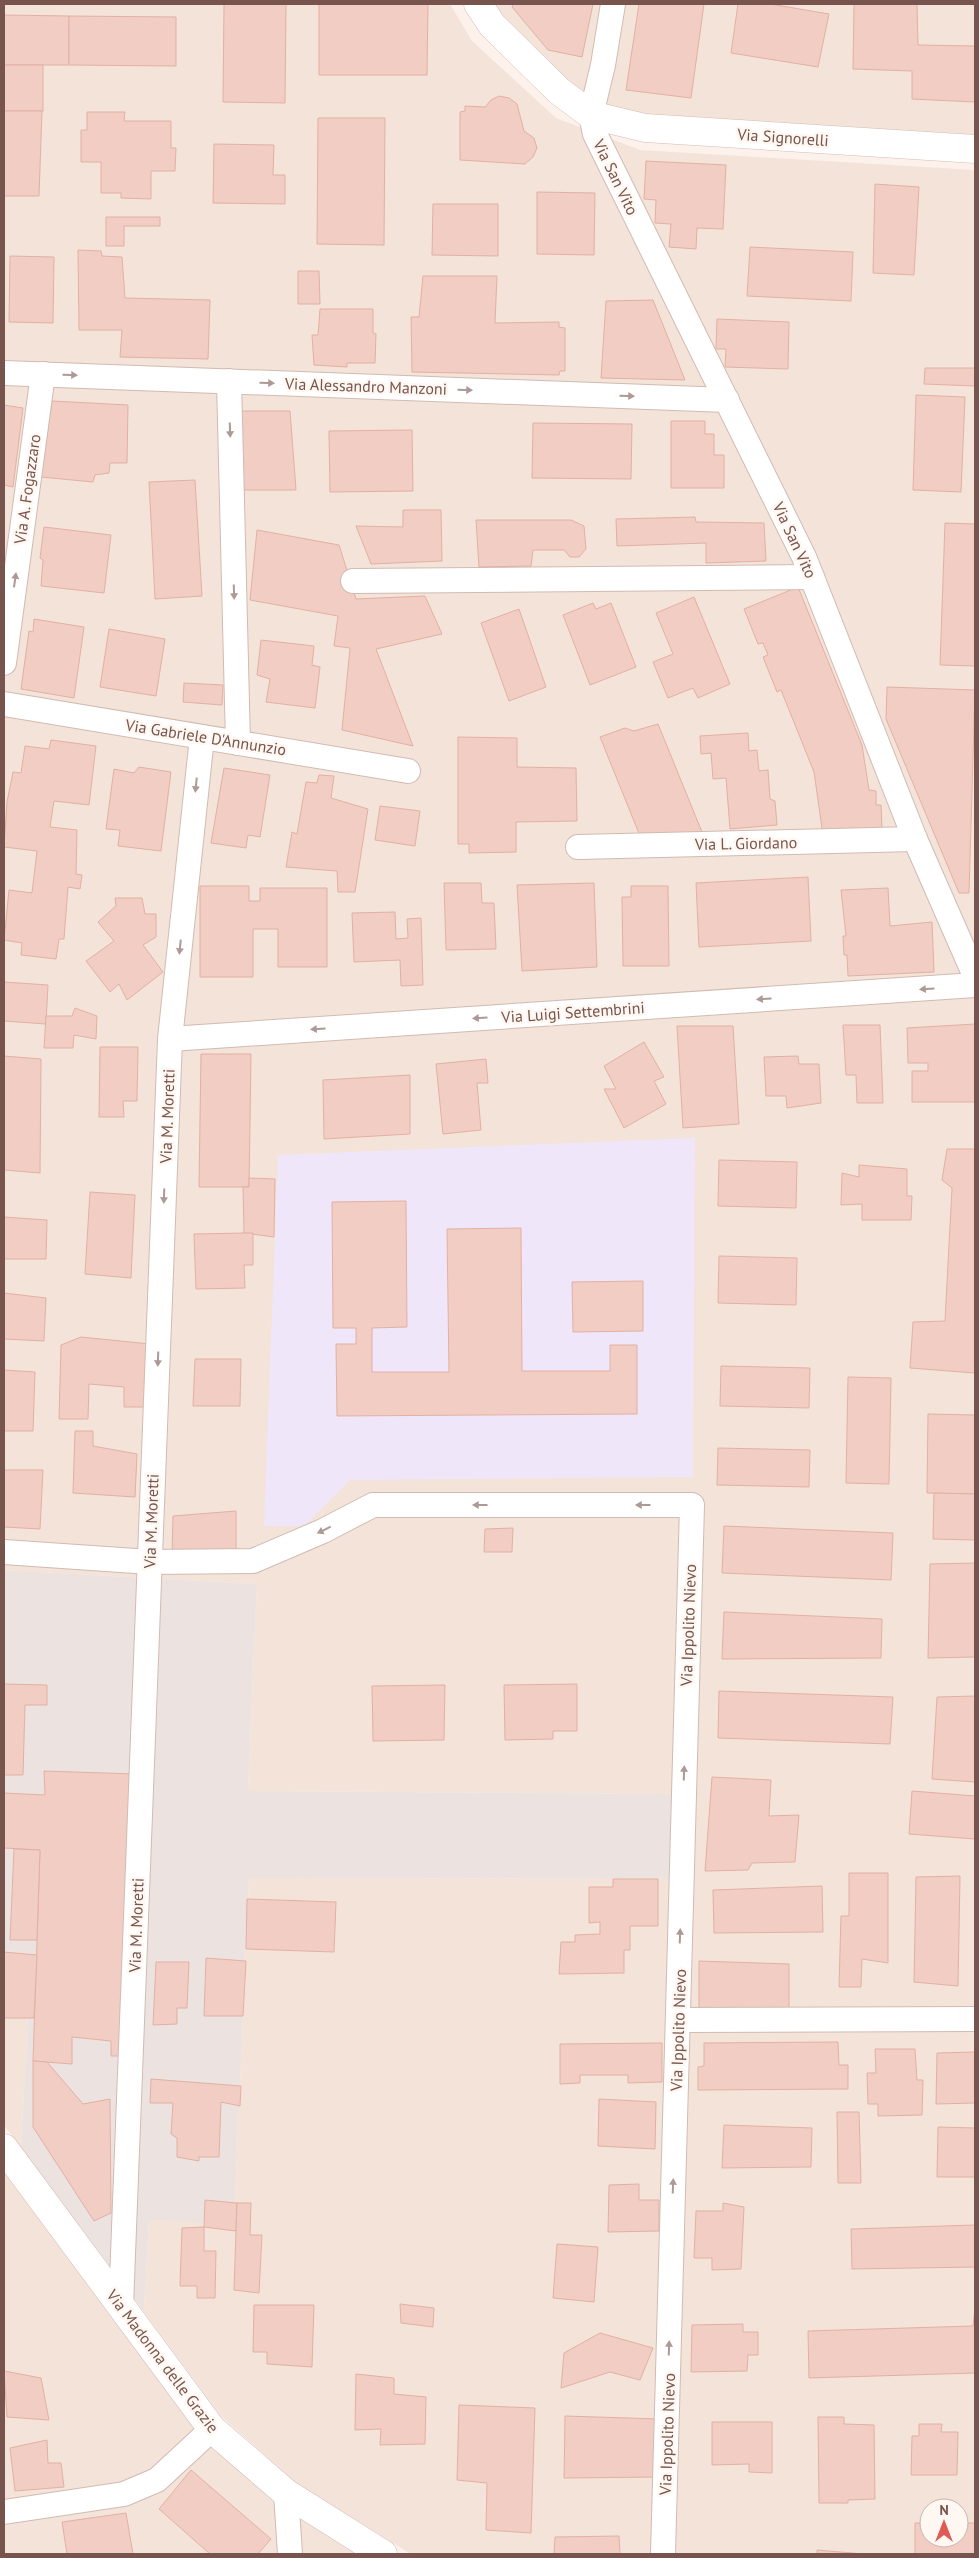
<svg xmlns="http://www.w3.org/2000/svg" width="979" height="2558" font-family="'PT Sans',sans-serif">
  <style>
    .residential { fill: #f4e3d9; fill-rule: evenodd }
    .industrial { fill: #ece3e0 }
    .education { fill: #efe7f9 }
    .building { fill: #f1cdc3; stroke: #e3b0a3 }
    .lines { fill: none; stroke-linecap: round; stroke-linejoin: round }
    .street-casing { stroke: #d1bbb2; stroke-width: 26 }
    .secondary-casing { stroke: #d6bbb3; stroke-width: 29 }
    .street { stroke: #fff; stroke-width: 24 }
    .secondary { stroke: #fff; stroke-width: 28 }
    .oneway { fill: #ad9995 }
    .labels { text-anchor: middle; stroke-width: 5; stroke-linejoin: round; paint-order: stroke }
    .street-label { font-size: 16px; fill: #77554e; stroke: #fff7f1 }
  </style>
  <rect width="100%" height="100%" fill="#fcf2eb"/>
  <g class="residential">
    <path d="M4,4H450L472,41L556,118L640,150L975,170V2554H411L295,2482L222,2417L144,2312L149,2220L234,2223L249,1878L670,1879L672,1794L248,1791L257,1584L4,1570ZM929,2508H959V2538H929Z"/>
    <path d="M488,4H975V139L647,118L603,107L561,84Z"/>
    <path d="M4,1951L31,1952L21,2148L4,2125Z"/>
    <path d="M4,2166L200,2427L369,2554H4Z"/>
  </g>
  <path class="industrial" d="M4,1570L257,1584L248,1791L672,1794L670,1879L249,1878L234,2224L149,2220L144,2312L21,2148L31,1953L4,1951Z"/>
  <path class="education" d="M695,1138L693,1477L350,1480L304,1526H264L278,1155Z"/>
  <g class="building">
    <path d="M224,4H286L285,103L223,102Z"/>
    <path d="M319,4H428L427,75H319Z"/>
    <path d="M513,4H593L582,57L548,50L512,7Z"/>
    <path d="M639,4H704L691,98L626,90Z"/>
    <path d="M738,4H770L829,14L818,67L731,53Z"/>
    <path d="M854,4H917L918,45L975,46V102L912,99V71L853,69Z"/>
    <path d="M4,15L69,16V65H4Z"/>
    <path d="M69,16L176,17V66L69,65Z"/>
    <rect x="4" y="65" width="39" height="46"/>
    <path d="M499,96L509,98L517,104L524,131L534,138L537,148L533,157L525,164L460,160V112L465,111V106L485,107L491,100Z"/>
    <path d="M4,111H42L39,196H4Z"/>
    <path d="M87,112H125L124,121H171V148H176L175,171H151V199L121,198V193H101V162H81V130H87Z"/>
    <path d="M318,118H385L384,245L317,244Z"/>
    <path d="M214,144L274,145L273,175H285V204L213,203Z"/>
    <path d="M646,161L726,165L723,229L697,228L696,249L669,247L671,224L655,223L656,200L644,199Z"/>
    <path d="M875,184L919,187L914,275L873,273Z"/>
    <path d="M537,192L595,193L594,255L537,254Z"/>
    <path d="M433,204H498V256L432,255Z"/>
    <path d="M106,217H160V226H124V246H106Z"/>
    <path d="M750,247L853,252L851,301L747,296Z"/>
    <path d="M78,250L101,251L102,256L122,257L125,298L210,300L208,359L120,357L122,330H79Z"/>
    <path d="M10,256L54,257L53,323L9,322Z"/>
    <path d="M298,271H319L320,304H298Z"/>
    <path d="M423,276H497L495,323L559,322V327L565,328V371H560L559,375L412,372L411,317H419Z"/>
    <path d="M653,300L685,380L601,378L606,301Z"/>
    <path d="M320,309H373V333L376,334L375,363H347V367L314,365L312,335H318Z"/>
    <path d="M717,319L789,322L788,369L725,367L726,349H716Z"/>
    <path d="M925,368H975V386L924,384Z"/>
    <path d="M916,395L965,397L961,492L913,490Z"/>
    <path d="M52,401L128,405L127,463H110L109,473L95,475L93,482L41,477Z"/>
    <path d="M4,405L23,408L13,487L4,485Z"/>
    <path d="M239,411H290L296,490H243Z"/>
    <path d="M671,421H705V434H714V455H724V488H671Z"/>
    <path d="M533,423L632,424L631,479L532,478Z"/>
    <path d="M412,430L413,491L330,492L329,431Z"/>
    <path d="M195,480L202,596L155,599L149,482Z"/>
    <path d="M403,510H441L442,561L371,564L356,526L403,527Z"/>
    <path d="M695,517L696,522L764,523L766,561L706,563V543L617,546L616,519Z"/>
    <path d="M476,520H571L584,526L586,549L579,557H570L564,550H533L531,566L479,567Z"/>
    <path d="M945,523L975,524V666L940,665Z"/>
    <path d="M44,527L111,535L104,593L41,586L43,560L40,558Z"/>
    <path d="M257,530L339,545L356,599L425,596L442,634L376,649L413,746L342,730L350,648L334,646L338,616L250,600Z"/>
    <path d="M798,587L862,745L869,790L876,791V805H881L882,827L877,829L823,835L814,772L781,690L777,692L763,657L768,655L763,643L758,644L744,609Z"/>
    <path d="M694,597L730,684L698,698L693,688L668,698L653,662L673,654L656,613Z"/>
    <path d="M593,603L596,609L611,603L636,667L590,685L563,615Z"/>
    <path d="M519,609L546,687L509,701L481,623Z"/>
    <path d="M34,619L84,627L74,698L21,689L29,631L33,632Z"/>
    <path d="M109,629L165,639L156,696L100,687Z"/>
    <path d="M261,640L314,646L312,665L320,667L315,708L266,702L270,679L257,675Z"/>
    <path d="M184,683L223,685L222,705L183,702Z"/>
    <path d="M887,687L975,690L969,893H959L886,719Z"/>
    <path d="M658,724L702,832L640,836L600,737L625,728L634,731Z"/>
    <path d="M748,733L749,751L757,750L759,771L768,770L770,799L775,801L777,825L730,829L726,778L713,779L711,753L701,754L700,736Z"/>
    <path d="M458,737L517,738V767L576,768L577,821L516,822V852L469,853V844H458Z"/>
    <path d="M51,740L96,746L89,805L54,801L50,827L77,830L76,874L82,875L80,889L68,887L64,939H59L56,959L21,955L22,943L4,940L9,890L32,893L37,851L4,847L7,802L13,772L21,773L25,746L49,749Z"/>
    <path d="M139,767L171,772L161,851L118,846L120,830L106,829L114,769L134,773Z"/>
    <path d="M224,768L270,775L260,837L248,835L246,848L211,843Z"/>
    <path d="M319,775L334,776L331,798L368,809L355,892H338L337,871L286,867L292,832L297,834L306,782L317,783Z"/>
    <path d="M380,806L420,811L415,846L375,840Z"/>
    <path d="M808,877L811,941L699,947L696,883Z"/>
    <path d="M444,883H481L482,903H494L496,949L446,950Z"/>
    <path d="M594,883L597,967L522,971L517,885Z"/>
    <path d="M200,886H249V901H260V888H327V967H278V929H253V977H200Z"/>
    <path d="M631,886H668L669,966H623L622,897H631Z"/>
    <path d="M888,888L890,926L932,922L934,972L848,976L847,955H844L843,936H846L841,890Z"/>
    <path d="M115,898H142L145,914H156V937L143,945L163,972L127,1000L119,984L110,992L86,961L114,941L98,922L116,906Z"/>
    <path d="M395,912L396,939L408,938L407,919L421,918L423,985L401,986L400,960L354,962L352,913Z"/>
    <path d="M4,982L48,985L46,1024L4,1021Z"/>
    <path d="M75,1008L97,1016L96,1039L74,1035L73,1048H44L46,1016H72Z"/>
    <path d="M975,1024V1102H912V1071H928V1063H908L907,1028Z"/>
    <path d="M843,1025H880L883,1103H857L856,1075H846Z"/>
    <path d="M677,1026H733L739,1124L683,1128Z"/>
    <path d="M644,1042L664,1077L654,1081L666,1104L624,1128L604,1089H616L604,1066Z"/>
    <path d="M100,1047H138L137,1101H123L124,1117H99Z"/>
    <path d="M201,1054H251L249,1187H199Z"/>
    <path d="M4,1056L41,1059L40,1173L4,1170Z"/>
    <path d="M798,1056L799,1064H819L821,1103L787,1108L786,1096H766L764,1057Z"/>
    <path d="M486,1059L488,1083H477L481,1130L443,1134L436,1064Z"/>
    <path d="M410,1075V1134L324,1139L323,1080Z"/>
    <path d="M947,1149H975V1373L910,1368L913,1322L945,1321L952,1188L942,1180Z"/>
    <path d="M719,1160L797,1162L796,1208L718,1206Z"/>
    <path d="M859,1165L907,1169V1196H912L911,1220H862V1204L841,1205L842,1173L859,1177Z"/>
    <path d="M249,1178L275,1179L274,1237L244,1233L243,1187H249Z"/>
    <path d="M90,1192L135,1195L131,1278L85,1274Z"/>
    <path d="M406,1201L407,1327L372,1328V1372H449L447,1229L521,1228L522,1371H610V1345H637V1414L337,1416L336,1344H356V1328H333L332,1202Z"/>
    <path d="M4,1217L47,1220L46,1259H4Z"/>
    <path d="M244,1233H253V1265H244L245,1288L196,1289L194,1234Z"/>
    <path d="M719,1256L797,1258L796,1305L718,1303Z"/>
    <path d="M643,1281V1331L573,1332L572,1282Z"/>
    <path d="M4,1293L46,1298L44,1341L4,1339Z"/>
    <path d="M81,1337L150,1344L148,1407H124V1387L89,1384L88,1419H59L61,1345Z"/>
    <path d="M195,1359H241L240,1406H193Z"/>
    <path d="M721,1366L810,1368L809,1408L720,1406Z"/>
    <path d="M4,1370L35,1372L33,1431H4Z"/>
    <path d="M848,1377L891,1378L889,1484L846,1483Z"/>
    <path d="M928,1414L975,1415V1494L927,1493Z"/>
    <path d="M75,1431H93V1446L137,1454L135,1497L73,1493Z"/>
    <path d="M718,1448L810,1450L809,1487L717,1485Z"/>
    <path d="M4,1470H43L40,1529L4,1527Z"/>
    <path d="M934,1493L975,1494V1540L933,1539Z"/>
    <path d="M236,1511V1554L172,1555L173,1516Z"/>
    <path d="M724,1526L893,1533L891,1580L722,1573Z"/>
    <path d="M513,1528L512,1552H484L485,1529Z"/>
    <path d="M975,1563V1657L928,1658L930,1564Z"/>
    <path d="M724,1612L882,1619L881,1658L722,1659Z"/>
    <path d="M4,1684L47,1685V1705H25L23,1775H4Z"/>
    <path d="M577,1684V1731H553V1739L505,1740L504,1685Z"/>
    <path d="M445,1685L444,1740L373,1741L372,1686Z"/>
    <path d="M719,1691L893,1697L890,1744L718,1738Z"/>
    <path d="M975,1696V1782L932,1779L937,1697Z"/>
    <path d="M44,1771L135,1774L122,2056H111V2041L72,2037V2064L33,2061L40,1850L4,1848V1793L45,1795Z"/>
    <path d="M712,1777L771,1780L769,1816L799,1815L795,1862L752,1863L748,1870L705,1871Z"/>
    <path d="M912,1791L975,1796V1839L909,1834Z"/>
    <path d="M14,1849L40,1850L37,1940H10Z"/>
    <path d="M849,1873H888V1963L862,1959L861,1987H839L841,1916H849Z"/>
    <path d="M960,1876L958,1986L914,1982L916,1877Z"/>
    <path d="M613,1879H658V1926H630V1950H624V1973L559,1974L561,1942H575V1935L600,1934V1922L589,1923V1887H613Z"/>
    <path d="M822,1886L823,1932L714,1933L713,1890Z"/>
    <path d="M247,1899L336,1902L334,1952L246,1949Z"/>
    <path d="M4,1952L37,1955L34,2018H4Z"/>
    <path d="M206,1958L246,1961L243,2016H204Z"/>
    <path d="M699,1961L789,1964V2008H699Z"/>
    <path d="M156,1962H189L187,2008H177V2024L153,2025Z"/>
    <path d="M838,2042L839,2065H848V2089L698,2090V2067L704,2066V2043Z"/>
    <path d="M662,2043V2082L628,2083V2075H580V2083L560,2084V2044Z"/>
    <path d="M875,2049H915L917,2080H923L922,2115L878,2116V2104H868L867,2073H876Z"/>
    <path d="M975,2052V2103L936,2104L937,2053Z"/>
    <path d="M33,2061L47,2062L83,2104L110,2099L111,2213L94,2221L33,2127Z"/>
    <path d="M151,2079L241,2086L240,2106L221,2102L219,2157H199V2161L177,2157V2138L171,2134L173,2103H150Z"/>
    <path d="M599,2099L656,2102L655,2149L598,2146Z"/>
    <path d="M837,2112H859L861,2183H838Z"/>
    <path d="M724,2125L812,2128L811,2167L722,2168Z"/>
    <path d="M938,2127L975,2128V2177H937Z"/>
    <path d="M639,2184V2200H659V2231L608,2232L609,2185Z"/>
    <path d="M205,2200L237,2203L236,2231L204,2227Z"/>
    <path d="M237,2203H251L250,2235H262L259,2293L234,2290Z"/>
    <path d="M723,2203L744,2207L741,2269L712,2270V2258H694L696,2211H723Z"/>
    <path d="M975,2225V2267L852,2269L851,2229Z"/>
    <path d="M204,2227V2251H216L215,2298H197V2286H180L182,2228Z"/>
    <path d="M557,2244L598,2247L594,2302L553,2298Z"/>
    <path d="M400,2304L434,2308L433,2327L401,2323Z"/>
    <path d="M254,2305H314L312,2367L267,2364V2352H253Z"/>
    <path d="M975,2308V2373L809,2378L808,2331L973,2326Z"/>
    <path d="M743,2324V2332H758V2355H748L747,2371L691,2372L692,2325Z"/>
    <path d="M600,2333L653,2348L640,2380L610,2372L561,2388L564,2353Z"/>
    <path d="M4,2371L41,2378L49,2420L7,2417Z"/>
    <path d="M356,2374L394,2378V2394L426,2397L425,2444L380,2445L381,2429L355,2430Z"/>
    <path d="M459,2405L535,2408L531,2533L486,2530L487,2483L457,2480Z"/>
    <path d="M565,2416L659,2419V2477L564,2478Z"/>
    <path d="M818,2417H844V2424L874,2425L875,2499L848,2500V2503H819Z"/>
    <path d="M712,2422H772V2473L749,2472V2464L712,2465Z"/>
    <path d="M919,2424H942L941,2432H958L957,2475H911L912,2436H919Z"/>
    <path d="M47,2440L48,2463H61L64,2487L15,2491L10,2448Z"/>
    <path d="M191,2470L271,2539L258,2554H210L159,2509Z"/>
    <path d="M126,2513L133,2554H67L62,2522Z"/>
    <path d="M915,2523H929V2538H959V2523H975V2554H915Z"/>
    <path d="M619,2536L620,2554H554L555,2537Z"/>
    <path d="M817,2550L864,2554H817Z"/>
  </g>
  <g class="lines">
    <defs>
      <g id="street">
        <path d="M613,4L603,65L591,115L595,134L804,557L915,839L975,976"/>
        <path d="M4,373L727,400"/>
        <path d="M229,381L238,743"/>
        <path d="M353,581L812,577"/>
        <path d="M4,663L43,374"/>
        <path d="M4,704L408,771"/>
        <path d="M578,847L915,839"/>
        <path d="M170,1039L975,985"/>
        <path d="M4,1552L150,1562L253,1561L323,1531L373,1505H692L663,2554"/>
        <path d="M678,2020L975,2019"/>
        <path d="M121,2306L170,1039L202,737"/>
        <path d="M286,2493L290,2554"/>
        <path d="M4,2512L124,2494L157,2480L212,2429"/>
      </g>
      <g id="secondary">
        <path d="M478,4L492,25L559,91L591,115L645,128L975,149"/>
        <path d="M4,2148L212,2429L286,2493L383,2554"/>
      </g>
    </defs>
    <use href="#street" class="street-casing"/>
    <use href="#secondary" class="secondary-casing"/>
    <use href="#street" class="street"/>
    <use href="#secondary" class="secondary"/>
  </g>
  <defs><path id="oneway-solid" d="M-6-.8H1V-3.2L6.5 0L1 3.2V.8H-6Z" transform="scale(1.25)"/></defs>
  <g class="oneway">
    <use href="#oneway-solid" transform="translate(70 375) rotate(2)"/>
    <use href="#oneway-solid" transform="translate(267 383) rotate(2)"/>
    <use href="#oneway-solid" transform="translate(465 390) rotate(2)"/>
    <use href="#oneway-solid" transform="translate(627 396) rotate(2)"/>
    <use href="#oneway-solid" transform="translate(230 430) rotate(88)"/>
    <use href="#oneway-solid" transform="translate(15 580) rotate(-82)"/>
    <use href="#oneway-solid" transform="translate(234 592) rotate(88)"/>
    <use href="#oneway-solid" transform="translate(196 785) rotate(96)"/>
    <use href="#oneway-solid" transform="translate(180 947) rotate(96)"/>
    <use href="#oneway-solid" transform="translate(927 989) rotate(176)"/>
    <use href="#oneway-solid" transform="translate(764 999) rotate(176)"/>
    <use href="#oneway-solid" transform="translate(480 1018) rotate(176)"/>
    <use href="#oneway-solid" transform="translate(318 1029) rotate(176)"/>
    <use href="#oneway-solid" transform="translate(164 1196) rotate(92)"/>
    <use href="#oneway-solid" transform="translate(158 1359) rotate(92)"/>
    <use href="#oneway-solid" transform="translate(480 1505) rotate(180)"/>
    <use href="#oneway-solid" transform="translate(643 1505) rotate(180)"/>
    <use href="#oneway-solid" transform="translate(324 1530) rotate(154)"/>
    <use href="#oneway-solid" transform="translate(684 1773) rotate(-88)"/>
    <use href="#oneway-solid" transform="translate(680 1936) rotate(-88)"/>
    <use href="#oneway-solid" transform="translate(673 2186) rotate(-88)"/>
    <use href="#oneway-solid" transform="translate(669 2348) rotate(-88)"/>
  </g>
  <g class="labels">
    <g class="street-label">
      <text transform="translate(783 137) rotate(4)" y="6">Via Signorelli</text>
      <text transform="translate(616 177) rotate(64)" y="6">Via San Vito</text>
      <text transform="translate(366 386) rotate(2)" y="6">Via Alessandro Manzoni</text>
      <text transform="translate(27 489) rotate(-82)" y="6">Via A. Fogazzaro</text>
      <text transform="translate(795 540) rotate(65)" y="6">Via San Vito</text>
      <text transform="translate(206 737) rotate(9)" y="6">Via Gabriele D'Annunzio</text>
      <text transform="translate(746 843) rotate(-1)" y="6">Via L. Giordano</text>
      <text transform="translate(573 1012) rotate(-4)" y="6">Via Luigi Settembrini</text>
      <text transform="translate(167 1116) rotate(-88)" y="6">Via M. Moretti</text>
      <text transform="translate(151 1521) rotate(-88)" y="6">Via M. Moretti</text>
      <text transform="translate(688 1625) rotate(-88)" y="6">Via Ippolito Nievo</text>
      <text transform="translate(136 1925) rotate(-88)" y="6">Via M. Moretti</text>
      <text transform="translate(678 2030) rotate(-88)" y="6">Via Ippolito Nievo</text>
      <text transform="translate(163 2361) rotate(53)" y="6">Via Madonna delle Grazie</text>
      <text transform="translate(667 2434) rotate(-88)" y="6">Via Ippolito Nievo</text>
    </g>
  </g>
  <rect width="979" height="2558" fill="none" stroke="#77554e" stroke-width="10"/>
  <g transform="translate(944 2523)"><circle r="24" fill="#fff7f1" stroke="#c9b6b0"/>
  <path d="M0-4L9 19L0 12L-9 19Z" fill="#e25a54"/>
  <text y="-8" font-size="14" font-weight="bold" text-anchor="middle" fill="#77554e">N</text>
  </g>
</svg>
